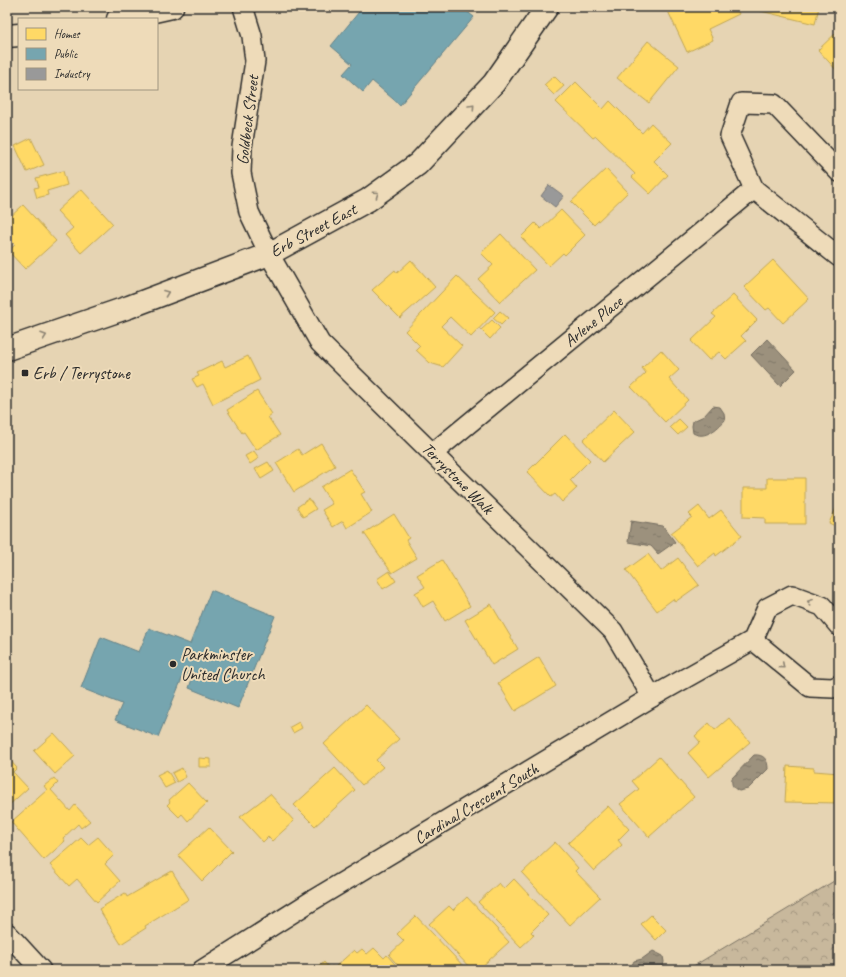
<svg xmlns="http://www.w3.org/2000/svg" width="846" height="977" font-family="Caveat,sans-serif">
  <style>
    .park { fill: url(#park-crowns); stroke: #7a7264 }
    .water { fill: url(#water-ripples); stroke: #6f685c }
    .homes { fill: #ffd966; stroke: #bfa554 }
    .public { fill: #76a5af; stroke: #608087 }
    .industry { fill: #999; stroke: #787878 }
    .lines { fill: none; stroke-linecap: round; stroke-linejoin: round }
    .minor-casing { stroke: #2b2b2b; stroke-width: 22 }
    .secondary-casing { stroke: #2b2b2b; stroke-width: 25 }
    .minor { stroke: #eedbb9; stroke-width: 19 }
    .secondary { stroke: #eedbb9; stroke-width: 22 }
    .oneway { stroke: #8c8372 }
    .poi-dot { fill: #2b2b2b; stroke: #eedbb9; stroke-width: 1.5 }
    .labels { text-anchor: middle; stroke-width: 4; stroke-linejoin: round; paint-order: stroke }
    .street-label { font-size: 17px; fill: #2b2b2b; stroke: #eedbb9 }
    .poi-label { font-size: 17px; fill: #2b2b2b; stroke: #eedbb9; text-anchor: start }
  </style>
  <defs>
    <pattern id="park-crowns" width="20" height="18" patternUnits="userSpaceOnUse"><rect width="20" height="18" fill="#c8b89c"/><path d="M2 6a3 3 0 1 1 6 0M12 15a3 3 0 1 1 6 0" fill="none" stroke="#a3967f"/></pattern>
    <pattern id="water-ripples" width="26" height="14" patternUnits="userSpaceOnUse"><rect width="26" height="14" fill="#9c917d"/><path d="M2 4q2-2 4 0t4 0M15 11q2-2 4 0t4 0" fill="none" stroke="#7f7767"/></pattern>
  </defs>
  <rect width="100%" height="100%" fill="#e6d4b3"/>
  <filter id="ink" filterUnits="userSpaceOnUse"><feTurbulence type="fractalNoise" baseFrequency=".025" numOctaves="2"/><feDisplacementMap in="SourceGraphic" scale="8" xChannelSelector="R" yChannelSelector="G"/><feConvolveMatrix kernelMatrix="1 2 1 2 8 2 1 2 1" color-interpolation-filters="sRGB"/></filter>
  <g filter="url(#ink)">
    <path class="park" d="M839,878V970H687Z"/>
    <g class="water">
      <path d="M767,339L796,370L780,386L751,355Z"/>
      <path d="M713,406L720,407L724,413L725,420C717,429 705,440 693,433L692,426L693,421L704,416Z"/>
      <path d="M631,521L663,526L675,542L658,554L651,546L628,542Z"/>
      <path d="M754,755C764,754 768,760 768,769L748,789L739,791C733,788 731,785 732,778Z"/>
      <path d="M653,951L663,956L664,962L662,970H628V965H632L634,961L642,959Z"/>
    </g>
    <g class="homes">
      <path d="M666,7H736L739,14L708,29L713,40L687,52Z"/>
      <path d="M748,7H819L815,24L748,8Z"/>
      <path d="M839,30V73L818,50Z"/>
      <path d="M648,41L679,66L649,103L617,78Z"/>
      <path d="M554,76L564,86L554,95L544,85Z"/>
      <path d="M576,82L603,109L610,101L642,133L651,123L672,143L654,161L668,175L650,194L632,177L635,174L596,136L593,138L556,102Z"/>
      <path d="M31,138L44,165L27,172L15,146Z"/>
      <path d="M606,169L628,192L594,225L571,202Z"/>
      <path d="M63,171L67,185L47,191L48,195L37,198L34,188L39,187L36,178Z"/>
      <path d="M81,189L113,224L81,253L65,235L73,228L57,211Z"/>
      <path d="M23,205L56,241L25,269L8,251L15,245L7,237V220Z"/>
      <path d="M561,210L585,235L565,255L563,253L549,266L521,237L535,223L541,229Z"/>
      <path d="M501,234L535,270L500,302L478,279L493,265L481,253Z"/>
      <path d="M411,260L435,287L400,318L372,290L395,270L397,273Z"/>
      <path d="M773,260L809,299L783,323L769,308L766,310L744,287Z"/>
      <path d="M457,276L495,312L471,337L450,317L441,326L462,346L443,367L430,363L416,350L420,346L405,331Z"/>
      <path d="M733,295L757,320L741,336L746,341L726,359L719,352L709,360L691,341L716,317L712,314Z"/>
      <path d="M500,311L508,318L501,325L493,318Z"/>
      <path d="M492,320L500,328L490,339L481,330Z"/>
      <path d="M661,350L679,370L669,379L688,400L665,422L631,387L646,373L642,368Z"/>
      <path d="M248,356L260,380L213,404L203,384L197,387L192,379L199,376L197,373L222,361L225,367Z"/>
      <path d="M257,391L272,414L268,417L280,435L256,450L244,432L242,433L227,410Z"/>
      <path d="M614,410L635,432L603,462L583,440Z"/>
      <path d="M679,419L687,427L678,435L670,427Z"/>
      <path d="M565,434L590,460L570,480L577,488L562,502L555,494L551,497L527,472Z"/>
      <path d="M321,443L335,466L294,492L276,463L298,449L302,455Z"/>
      <path d="M254,451L259,458L250,464L245,456Z"/>
      <path d="M268,462L274,471L261,479L255,469Z"/>
      <path d="M350,469L365,492L361,494L372,512L347,528L343,521L333,527L322,510L332,504L321,487Z"/>
      <path d="M767,478H805V524H765V518L743,517V488H767Z"/>
      <path d="M309,499L316,509L303,517L297,507Z"/>
      <path d="M839,502V528L829,523Z"/>
      <path d="M699,506L709,519L721,510L742,536L716,556L715,553L698,566L671,533L692,517L689,514Z"/>
      <path d="M394,514L409,538L406,540L417,558L392,573L364,533Z"/>
      <path d="M648,554L661,571L678,558L699,585L675,602L673,599L657,611L626,570Z"/>
      <path d="M442,560L470,606L445,621L433,601L423,607L415,593L425,587L417,575Z"/>
      <path d="M389,571L396,581L383,589L377,579Z"/>
      <path d="M491,604L518,649L492,665L465,620Z"/>
      <path d="M539,657L556,686L515,711L498,683Z"/>
      <path d="M366,705L399,739L376,760L383,767L362,785L324,744Z"/>
      <path d="M729,718L750,742L709,777L688,753L700,742L695,736L709,723L715,730Z"/>
      <path d="M299,722L302,728L293,733L290,727Z"/>
      <path d="M54,733L75,756L55,774L34,751Z"/>
      <path d="M7,757L17,768L13,772L28,788L7,807Z"/>
      <path d="M659,757L694,797L649,837L620,804L639,789L632,781Z"/>
      <path d="M199,758L211,759V767H199Z"/>
      <path d="M787,766L814,768V771L839,773V803L785,802Z"/>
      <path d="M182,768L186,777L177,782L172,773Z"/>
      <path d="M335,768L355,790L315,826L294,805Z"/>
      <path d="M167,770L175,783L165,788L157,775Z"/>
      <path d="M54,778L58,783L51,790L70,811L75,805L90,821L81,828L78,824L63,838L65,841L44,860L11,822L47,790L44,786Z"/>
      <path d="M188,783L207,803L188,821L182,814L179,817L167,805L170,802L169,800Z"/>
      <path d="M270,794L294,821L272,841L268,837L263,842L240,817Z"/>
      <path d="M608,806L629,829L618,840L622,845L594,871L568,843Z"/>
      <path d="M209,827L232,851L202,881L178,855Z"/>
      <path d="M98,837L114,855L105,864L120,881L97,902L77,879L69,886L50,865L81,838L88,845Z"/>
      <path d="M555,842L578,868L575,871L600,897L570,925L522,873Z"/>
      <path d="M172,871L189,899L145,926L146,928L121,944L99,909L125,893L127,897Z"/>
      <path d="M514,879L548,915L531,932L534,935L521,947L478,902L499,883L504,889Z"/>
      <path d="M467,897L509,942L478,970H472L429,924L449,906L453,910Z"/>
      <path d="M651,915L666,930L656,940L641,924Z"/>
      <path d="M416,916L467,970H402L389,955L404,941L397,934Z"/>
      <path d="M374,948L384,958L387,955L400,970H338L335,967L354,950L357,953L362,949L367,954Z"/>
      <path d="M324,962L330,969L332,966L336,970H315Z"/>
    </g>
    <g class="public">
      <path d="M363,7H461L474,17L400,105L372,81L363,92L343,74L352,64L331,46Z"/>
      <path d="M211,590L275,616L238,708L189,688L192,679L183,676L158,737L115,720L122,704L81,688L101,637L139,652L149,628L190,644Z"/>
    </g>
    <path class="industry" d="M549,185L564,196L555,207L541,196Z"/>
    <g class="lines">
      <defs>
        <g id="minor">
          <path d="M243,7L252,36L255,61L242,147L241,173L249,212L269,254L320,343L613,631L652,697"/>
          <path d="M839,172L774,104L741,103L730,136L754,189L839,257"/>
          <path d="M433,453L754,189"/>
          <path d="M753,640L810,687L833,688L839,685"/>
          <path d="M7,933L41,970"/>
          <path d="M202,970L313,900L652,697L753,640L767,608L792,595L822,606L839,626"/>
        </g>
        <g id="secondary">
          <path d="M118,19L172,7"/>
          <path d="M7,36L19,35"/>
          <path d="M7,349L129,307L269,254L368,200L418,164L494,83L547,7"/>
        </g>
      </defs>
      <use href="#minor" class="minor-casing"/>
      <use href="#secondary" class="secondary-casing"/>
      <use href="#minor" class="minor"/>
      <use href="#secondary" class="secondary"/>
    </g>
    <defs><path id="oneway-chevron" d="M-2-3.5L2.5 0L-2 3.5" fill="none" stroke-width="1.6" stroke-linecap="round" stroke-linejoin="round"/></defs>
    <g class="oneway">
      <use href="#oneway-chevron" transform="translate(472 107) rotate(-47)"/>
      <use href="#oneway-chevron" transform="translate(376 194) rotate(-35)"/>
      <use href="#oneway-chevron" transform="translate(166 293) rotate(-21)"/>
      <use href="#oneway-chevron" transform="translate(44 336) rotate(-19)"/>
      <use href="#oneway-chevron" transform="translate(810 602) rotate(-160)"/>
      <use href="#oneway-chevron" transform="translate(782 666) rotate(40)"/>
    </g>
  </g>
  <g class="poi-dot">
    <rect x="21" y="369" width="8" height="8" rx="2"/>
    <circle cx="173" cy="664" r="4"/>
  </g>
  <g class="labels">
    <g class="street-label">
      <text transform="translate(247 120) rotate(-83)" y="6">Goldbeck Street</text>
      <text transform="translate(313 230) rotate(-28)" y="6">Erb Street East</text>
      <text transform="translate(593 321) rotate(-39)" y="6">Arlene Place</text>
      <text transform="translate(458 478) rotate(45)" y="6">Terrystone Walk</text>
      <text transform="translate(476 803) rotate(-31)" y="6">Cardinal Crescent South</text>
    </g>
    <g class="poi-label">
      <text x="33" y="379">Erb / Terrystone</text>
      <text x="181" y="660">Parkminster<tspan x="181" dy="20">United Church</tspan></text>
    </g>
  </g>
  <rect width="846" height="977" fill="none" stroke="#eedbb9" stroke-width="24"/>
  <rect x="12" y="12" width="822" height="953" fill="none" stroke="#2b2b2b" stroke-width="1.5" filter="url(#ink)"/>
  <rect x="18" y="18" width="140" height="72" fill="#eedbb9" stroke="#a09580"/>
  <rect x="26" y="28" width="20" height="12" fill="#ffd966" stroke="#a09580"/>
  <text x="54" y="38" font-size="12" fill="#2b2b2b">Homes</text>
  <rect x="26" y="48" width="20" height="12" fill="#76a5af" stroke="#a09580"/>
  <text x="54" y="58" font-size="12" fill="#2b2b2b">Public</text>
  <rect x="26" y="68" width="20" height="12" fill="#999999" stroke="#a09580"/>
  <text x="54" y="78" font-size="12" fill="#2b2b2b">Industry</text>
</svg>
